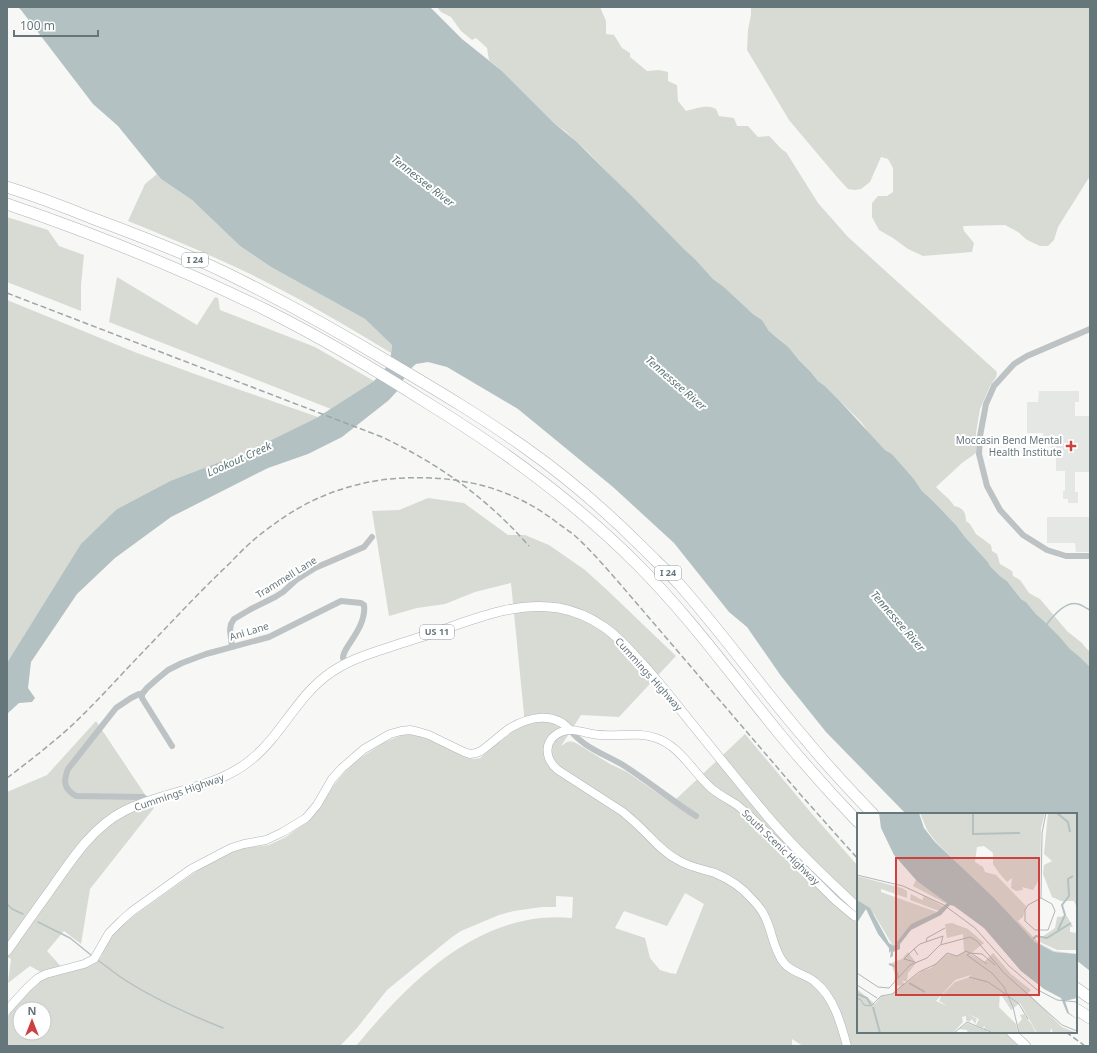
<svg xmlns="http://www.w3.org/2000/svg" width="1097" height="1053" font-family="'Noto Sans',sans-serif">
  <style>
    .built { fill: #e5e7e5 }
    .green { fill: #d8dbd4; fill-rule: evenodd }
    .water { fill: #b3c1c2 }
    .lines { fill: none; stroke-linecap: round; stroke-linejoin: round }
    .stream { stroke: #b3c1c2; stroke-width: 1.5 }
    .secondary-casing { stroke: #afb6b9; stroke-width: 9 }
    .primary-casing { stroke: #b1b6b8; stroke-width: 10 }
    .highway-casing { stroke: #afb4b6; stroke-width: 12 }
    .street { stroke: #bdc2c4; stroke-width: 6 }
    .secondary { stroke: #fff; stroke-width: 8 }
    .primary { stroke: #fff; stroke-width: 9 }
    .highway { stroke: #fff; stroke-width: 11 }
    .rail { stroke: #9da6a8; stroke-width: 1.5; stroke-dasharray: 6 3; stroke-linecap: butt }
    .poi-dot { fill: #cd413f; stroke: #fff; stroke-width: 1.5 }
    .labels { text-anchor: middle; stroke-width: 4; stroke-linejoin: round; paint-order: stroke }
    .shield { fill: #fff; stroke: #94a0a3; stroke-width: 1 }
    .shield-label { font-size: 9px; font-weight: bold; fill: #66777c }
    .poi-label { font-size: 10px; fill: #66777c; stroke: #fff; text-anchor: end }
    .street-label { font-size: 10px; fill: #66777c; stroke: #fff }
    .water-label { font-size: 11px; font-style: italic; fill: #607677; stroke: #fff }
    .inset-river { fill: none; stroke: #b3c1c2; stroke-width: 2 }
    .inset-road { fill: none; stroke: #b0b8ba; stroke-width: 1 }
    .view { fill: #cd413f; fill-opacity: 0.15; stroke: #cd413f; stroke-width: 2 }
    .inset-edge { fill: none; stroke: #66777c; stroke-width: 2 }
  </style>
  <rect width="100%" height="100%" fill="#f7f7f5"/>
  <g class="built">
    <path d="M1039,391H1079V402H1075V416H1089L1090,472H1075V492H1078V503H1068V499H1063V491H1065V471H1056V452H1051L1052,440H1056V436H1043V433H1027V402H1038Z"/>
    <path d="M1047,517H1090V552H1076L1075,543H1047Z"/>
  </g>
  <g class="green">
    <path d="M437,7H600L606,21V34L614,35L622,48L630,53V57L647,71L659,70L668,72V81L677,85L678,101L686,111C695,109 707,104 716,109L719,116L734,118L737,126H748L758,137L769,136C775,141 780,149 786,152L818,203L848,237L996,371L997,373L996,377L990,386L980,409L976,433V453L962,463L936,487C942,494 950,498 954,506C963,508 966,512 966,521L970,524L976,534L991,545L992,551L997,554L1000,564L1012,571L1013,576L1020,580L1029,593L1040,599L1067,631L1082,643L1086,648L1090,652V667L1080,657L1070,649L1059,636L1044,621L1036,614L1026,602L1021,599L1007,581L1000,576L990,566L988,562L965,537L956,525L933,501L922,491L914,479L892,454L885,450L869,433L861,422L825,386L818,381L810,371L779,339L769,331L762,320L753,314L724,287L713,279L695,259L684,249L632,196L607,172L588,152L565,131L554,123L502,71L489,60L487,48L476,38L472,40L461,31L451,17L441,12Z"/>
    <path d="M751,7H1090V176L1058,227L1054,240L1048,246H1040L1027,240L1018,232L1005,225L964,226L963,227L964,231L974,243L972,252L923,256L908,249L893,238L879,230L872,217V203L878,196H887L893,192V168L888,159L881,157L870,182L861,189L855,190L848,189L837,177L789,120L747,50L748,30L751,15Z"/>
    <path d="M157,174L161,179L192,200L240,246L271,267L365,319L392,345L391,353C352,329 313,306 272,285C226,261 177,241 128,221L145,184Z"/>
    <path d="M7,217L48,230L59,246L84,255L81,285V311L7,282Z"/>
    <path d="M117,277L197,325L215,297L218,298L220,310L315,347L374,381L331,409L109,322Z"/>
    <path d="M7,300L137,353L206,378L318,417L251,450L170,481L117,509L7,663Z"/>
    <path d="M428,498L464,503L508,535H525L549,545L585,570L606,589L676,656L619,717L581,715L561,746C568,742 567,740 576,743L610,764L627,772L672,803L745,734L813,815L858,866V1032H1021L1014,1040L1021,1046H803L792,1039V1046H356C403,989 464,926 541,918C551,917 562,917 572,918L573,897L556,896V907H542L514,911L499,915L461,931L452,937L387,990L357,1028L340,1046H7V1017L34,985L48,976L30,966L8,983L11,959L7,957V792L47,775L96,721L154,808L90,889L81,944L64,931L47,951L66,972L88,967L95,963L101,957L108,940L124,923L201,868L230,852L243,848L269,845L286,837L302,825L326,797L334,785L343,774L356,761L383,743L402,735L409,734L417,735L427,738L467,758L475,759L480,758L485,754L495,745L515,730L524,726V714L511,583L475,592L445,604L417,608L389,616L372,511L399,510ZM685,893L704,904L676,974L670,973L660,970L650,958L645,938L615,928L624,911L667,926ZM20,1009H44V1033H20Z"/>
  </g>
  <path class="water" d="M18,7H430L462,39L502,71L554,123L577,142L607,172L632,196L684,249L695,259L713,279L724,287L753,314L762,320L769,331L788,347L799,360L810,371L818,381L825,386L837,398L885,450L892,454L914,479L922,491L933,501L956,525L965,537L988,562L990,566L1000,576L1007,581L1021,599L1026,602L1036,614L1044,621L1059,636L1070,649L1080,657L1090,667V971L1076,960V814H906L826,732L781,676L747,627L729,612L674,543L613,487L518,409L447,367L428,362L416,364L407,372L399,389L389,400L342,437L308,454L268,468L171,517L115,558L77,594L31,662L28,688L35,698L32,702L19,703L7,714V663L81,544L117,509L170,481L251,450L318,417L374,381L390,363L392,345L365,319L271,267L240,246L192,200L161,179L118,126L93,104L21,10Z"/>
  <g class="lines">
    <g class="stream">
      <path d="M1047,624C1053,616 1066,601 1078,604C1082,605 1086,608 1090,610"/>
      <path d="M7,904L12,909L23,914"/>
      <path d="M38,922L70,938L91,955"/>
      <path d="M99,961C106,966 112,971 119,976C151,998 188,1014 223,1028"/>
    </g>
    <defs>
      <g id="secondary">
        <path d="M7,1010L27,988L38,978L46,974L84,964L94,959L109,933L121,921L131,912L191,869L231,848L244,844L266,840L283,832L306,818L317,805L332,779L342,768L364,749L390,734L401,731L410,730L419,732L429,735L464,752L470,754L476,753L481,751C491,744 500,735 510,728C529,717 554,711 570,730"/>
        <path d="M847,1046C841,1024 834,997 815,982C806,974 792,973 784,963C775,952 773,937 768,924C765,915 759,906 752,899C742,887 729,879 715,873C702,869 689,867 678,860C664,853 654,841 643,830C637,824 630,818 623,812L558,770C541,756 545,734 568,730C575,729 585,733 592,734C613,738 636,731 656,738C680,746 693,772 711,788C719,795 728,799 737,805C742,809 746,813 751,817L836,901L854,916L858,917"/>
      </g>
      <g id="primary">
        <path d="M7,951C21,931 35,911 49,892C70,862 91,828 124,811C166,790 215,790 252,759C281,735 296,699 326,676C344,662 365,655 387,648C404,642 422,637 439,631C477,618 518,601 559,608C575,611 591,618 604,627C617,636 627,647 637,658C652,674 666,691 680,709C709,745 738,781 768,817C796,850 827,879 858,908"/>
        <path d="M1011,1032L1026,1046"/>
      </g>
      <g id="highway">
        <path d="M7,187C35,196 62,206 89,217C135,234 182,252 226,273C283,301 339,332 394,365C438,391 482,417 524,447C567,477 607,512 644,549C656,561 668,572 679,584C724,635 763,690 807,741C828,767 850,790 873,814"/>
        <path d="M7,204C95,234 182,269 266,310C322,338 376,370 429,404C504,450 575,502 637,564C691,618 735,680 783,738C807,767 832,795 858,822"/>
        <path d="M1076,988L1090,998"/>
        <path d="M1076,1009L1090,1018"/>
      </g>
    </defs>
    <use href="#secondary" class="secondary-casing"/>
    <use href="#primary" class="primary-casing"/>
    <use href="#highway" class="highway-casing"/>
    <g class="street">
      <path d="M1090,329L1027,356L1014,364L994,386L986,404L980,436L979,454L987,486L1000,510L1023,535L1047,550L1066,556H1090"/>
      <path d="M232,647L230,630L231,624L234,619L251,609L275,597L283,592L296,580L315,568L364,547L372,537"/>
      <path d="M142,694H139L131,698L116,708L68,769C63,782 64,789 76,796L143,797L149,801"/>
      <path d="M570,730C583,747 604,754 623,765C648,781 671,800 696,816"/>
      <path d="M172,746L142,698V694L147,688L156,680L168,670L182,663L206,654L269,637L341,601L361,603L364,605C366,620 356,634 348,646C346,649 343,654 343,658C344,660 345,662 346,664"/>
    </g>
    <use href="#secondary" class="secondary"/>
    <use href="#primary" class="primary"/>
    <use href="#highway" class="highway"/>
    <g class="rail">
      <path d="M7,293L382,437C439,464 487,498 529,546"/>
      <path d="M7,778C28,762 49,746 69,728C94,705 116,680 139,656C169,625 198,593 230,563C243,549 257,536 273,525C319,490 374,475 431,478C477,480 518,493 555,521C561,526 568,530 574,535C591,550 606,568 621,585L800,794L858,859"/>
      <path d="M1066,1032L1085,1046"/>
    </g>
  </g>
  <path class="poi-dot" d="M1069 440h4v4h4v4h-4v4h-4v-4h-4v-4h4z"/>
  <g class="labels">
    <g class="shield">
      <rect x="182" y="253" width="26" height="14" rx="3"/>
      <rect x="655" y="566" width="26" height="14" rx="3"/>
      <rect x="420" y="625" width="34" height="14" rx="3"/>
    </g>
    <g class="shield-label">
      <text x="195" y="263">I 24</text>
      <text x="668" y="576">I 24</text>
      <text x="437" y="635">US 11</text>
    </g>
    <g class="poi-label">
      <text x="1062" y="444">Moccasin Bend Mental<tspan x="1062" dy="12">Health Institute</tspan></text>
    </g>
    <g class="street-label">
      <text transform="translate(286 577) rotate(-32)" y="4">Trammell Lane</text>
      <text transform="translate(249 631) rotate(-17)" y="4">Ani Lane</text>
      <text transform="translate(649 674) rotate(48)" y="4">Cummings Highway</text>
      <text transform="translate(179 792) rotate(-19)" y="4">Cummings Highway</text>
      <text transform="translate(781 847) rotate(44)" y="4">South Scenic Highway</text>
    </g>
    <g class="water-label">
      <text transform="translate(423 181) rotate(38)" y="4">Tennessee River</text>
      <text transform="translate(676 383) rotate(41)" y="4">Tennessee River</text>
      <text transform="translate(239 459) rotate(-24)" y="4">Lookout Creek</text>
      <text transform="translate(898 621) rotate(49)" y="4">Tennessee River</text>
    </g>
  </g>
  <g transform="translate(857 813)">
    <rect width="220" height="220" fill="#f7f7f5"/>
    <path d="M63,0H188L184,15L183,65L176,77L165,74L166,77L159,78L154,75L155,65L150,69L142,60L136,51V40L127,33L120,34L118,49L126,54L128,59L139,62L169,93L166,104L161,108L182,130L197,138L220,141L197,139L178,129L79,29L70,17ZM191,0H220L219,93L217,88H204L195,84L186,61L187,52L195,48L187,41ZM0,63L45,75L50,78V85L24,76V79L80,99L54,111L39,133H36L17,101L0,87ZM59,67L87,86L90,91L56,73ZM54,81L65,87L67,83L88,94L82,98L53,87ZM210,103L216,114H213V119L220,120V137H200L183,129L182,126L198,115L200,104ZM95,110L111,116L127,130L113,141L127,149L136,140L154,161L174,177L171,180L205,214L220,220H196L194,215L193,220H180L163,190L154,197L143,180L142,194L159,211L161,220H138L127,216L128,213L125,215L119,212L122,206L111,201L120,206L118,211L115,206L112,209L109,207V203L105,204L106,209L96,220H0V176L18,191L24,183L34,182L45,172L40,173L37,167L39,165L34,150L45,146L51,139L59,150L51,160L50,168H45L48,171L65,158L74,155L89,141L100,143L107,139L106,121L90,125L88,111ZM114,162L113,164L98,169L84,183L82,188L90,193L79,188L98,167ZM167,201L175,212L179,220H162L161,211L165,206L163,202ZM110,210L130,218V220H111L110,217L102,216Z" fill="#d8dbd4" fill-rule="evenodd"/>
    <path d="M22,0H62L67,15L78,29L138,86L178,129L197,139L220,141V185L208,188L212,200L220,206L210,200L204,185L187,176L164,158L127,115L97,93L93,92L84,102L54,117L43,131V136L36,139V143L33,145L34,138L32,140V135L21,121L9,96L0,110V87L13,95L32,130L37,133L54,111L80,99L90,90L60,68L37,42L24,15Z" fill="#b3c1c2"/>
    <path class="inset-river" d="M116,0V21L163,20M200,0L211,9L213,19M201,117L208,102L205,92L212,83L211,66L216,63M176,126L179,123L190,125L214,110M32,151L38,153L41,164M52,170L68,179M0,181L10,185L14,192M16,194L23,220"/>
    <path class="inset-road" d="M0,62L46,73L87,92L118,115L152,153L179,176L200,187L220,189M184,85L195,91L198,98L191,117H178L168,108V97L171,92ZM184,85L185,20L189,0M69,129L70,125L88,115M58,135L47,146L58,149M114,140L130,151M61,142L57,136L63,131L86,123L84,131M138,152L125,141L113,140L110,142L136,161L147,174L156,194L162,220M0,160L21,174L32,175L53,152L70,145L83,132L113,124L120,128L147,160L205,212L220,218M112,164L131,169L150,182L162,191L171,206M0,172L20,185M0,185L4,187L7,192L14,193L24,183L35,181L62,159L79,151L90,140L100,143L109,138L113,140M97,220L110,209L136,220"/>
    <path class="view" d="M39,45H182V182H39Z"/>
    <rect width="220" height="220" class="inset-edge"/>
  </g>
  <rect width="1097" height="1053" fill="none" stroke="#66777c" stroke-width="16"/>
  <g transform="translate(32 1021)"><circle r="19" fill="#ffffff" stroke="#c2c9cb"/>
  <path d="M0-3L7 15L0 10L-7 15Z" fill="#cd413f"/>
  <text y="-6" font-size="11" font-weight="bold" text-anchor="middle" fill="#66777c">N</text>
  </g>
  <path d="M14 30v6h84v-6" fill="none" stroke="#66777c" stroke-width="2"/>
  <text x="20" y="30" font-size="12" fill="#66777c" stroke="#ffffff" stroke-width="3" paint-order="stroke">100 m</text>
</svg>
